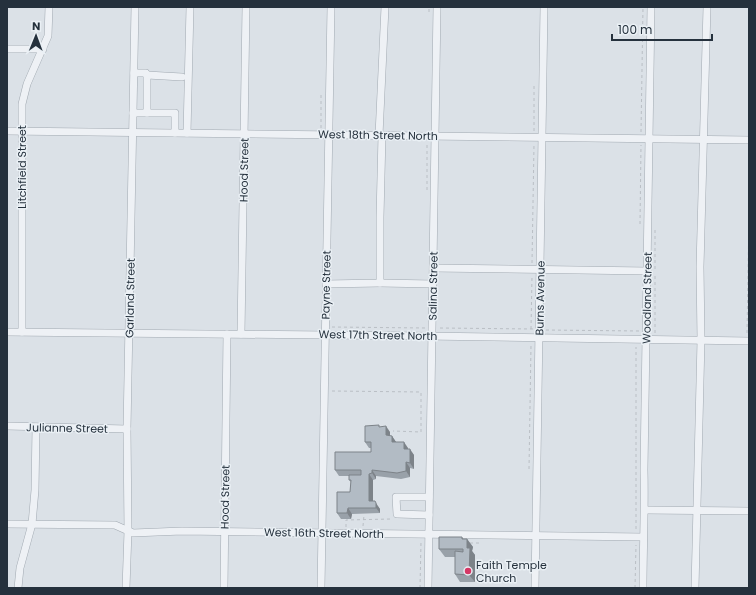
<svg xmlns="http://www.w3.org/2000/svg" width="756" height="595" font-family="Poppins,sans-serif">
  <style>
    .lines { fill: none; stroke-linecap: round; stroke-linejoin: round }
    .minor-casing { stroke: #a1a9b1; stroke-width: 8 }
    .path { stroke: #babfc5; stroke-width: 1; stroke-dasharray: 3 3; stroke-linecap: butt }
    .minor { stroke: #eef1f5; stroke-width: 7 }
    .wall { fill: #99a1a9 }
    .shaded-wall { fill: #7d8389 }
    .building { fill: #b2bbc4; stroke: #7d8389 }
    .poi-dot { fill: #d53765; stroke: #eaf0f5; stroke-width: 1.5 }
    .labels { text-anchor: middle; stroke-width: 3; stroke-linejoin: round; paint-order: stroke }
    .street-label { font-size: 11px; fill: #25313d; stroke: #eaf0f5 }
    .poi-label { font-size: 11px; fill: #25313d; stroke: #eaf0f5; text-anchor: start }
  </style>
  <rect width="100%" height="100%" fill="#dbe1e7"/>
  <g class="lines">
    <defs>
      <g id="minor">
        <path d="M7,49H43"/>
        <path d="M134,73H146L147,75V113"/>
        <path d="M147,75L182,77"/>
        <path d="M133,113H175V133"/>
        <path d="M7,131L749,140"/>
        <path d="M187,133L190,7"/>
        <path d="M379,135L385,7"/>
        <path d="M433,268L648,271"/>
        <path d="M380,283L433,284"/>
        <path d="M326,284L380,283V217L382,135"/>
        <path d="M7,332L425,336L749,341"/>
        <path d="M22,332V104L27,84L48,36L49,7"/>
        <path d="M241,334L246,7"/>
        <path d="M7,426L127,429"/>
        <path d="M429,497H396L397,514L429,515"/>
        <path d="M645,510L749,511"/>
        <path d="M7,524L115,525L133,533L182,531L643,537"/>
        <path d="M18,588L20,568L32,524L35,490L36,427"/>
        <path d="M126,588L128,531L127,429L135,7"/>
        <path d="M224,588L227,334"/>
        <path d="M321,588L331,7"/>
        <path d="M428,588L437,7"/>
        <path d="M535,588L544,7"/>
        <path d="M643,588C643,548 645,509 644,470L651,7"/>
        <path d="M695,588L701,340L700,267L707,7"/>
      </g>
    </defs>
    <use href="#minor" class="minor-casing"/>
    <g class="path">
      <path d="M429,12V7"/>
      <path d="M321,128V94"/>
      <path d="M534,131V84"/>
      <path d="M641,132L643,7"/>
      <path d="M427,190V143"/>
      <path d="M640,224L641,145"/>
      <path d="M532,263L534,144"/>
      <path d="M655,269V229"/>
      <path d="M332,327L425,328"/>
      <path d="M440,328L533,329"/>
      <path d="M531,329L532,276"/>
      <path d="M546,330L639,331"/>
      <path d="M655,333V273"/>
      <path d="M747,333L749,215"/>
      <path d="M332,391L421,392V432L393,431"/>
      <path d="M529,469L531,345"/>
      <path d="M363,526L364,515"/>
      <path d="M346,527V520L391,519"/>
      <path d="M636,529V347"/>
      <path d="M470,543H481"/>
      <path d="M420,588L421,542"/>
      <path d="M635,588L636,545"/>
    </g>
    <use href="#minor" class="minor"/>
  </g>
  <g class="wall">
    <path d="M380,427L390,432V436H392L396,442L408,448V449L414,455V469L410,468V477L401,479L376,476V479L373,480V501L380,509V513L352,514L351,519H341L337,513L350,492L351,482L349,480V476H339L335,470L371,452V448H369L365,442Z"/>
    <path d="M464,539H467L473,547L472,551L475,555V582H460L455,574V557H445L439,549Z"/>
  </g>
  <g class="shaded-wall">
    <path d="M386,426L390,432V441L386,435Z"/>
    <path d="M392,436L396,442V448L392,442Z"/>
    <path d="M404,442L408,448V455L404,449Z"/>
    <path d="M410,449L414,455V469L410,463Z"/>
    <path d="M406,462L410,468V477L406,471Z"/>
    <path d="M372,470L376,476V479L372,473Z"/>
    <path d="M369,474L373,480V507L369,501Z"/>
    <path d="M376,503L380,509V513L376,508Z"/>
    <path d="M348,508L352,514L351,519L347,513Z"/>
    <path d="M462,537L467,544V539L473,547L472,551L475,555V582L469,575Z"/>
  </g>
  <g class="building">
    <path d="M379,425V427L386,426V435L392,436V442H404V449H410V463L406,462V471L397,473L372,470V473L369,474V501H375L376,503V508H348L347,513H337V492H350L351,480H349V475H361V470H335V452H371V442H365V426Z"/>
    <path d="M439,537H462V539H467V548H470L469,575L455,574V551L463,552V549H439Z"/>
  </g>
  <circle class="poi-dot" cx="468" cy="571" r="4"/>
  <g class="labels">
    <g class="street-label">
      <text transform="translate(378 135) rotate(1)" y="4">West 18th Street North</text>
      <text transform="translate(22 167) rotate(-90)" y="4">Litchfield Street</text>
      <text transform="translate(244 170) rotate(-89)" y="4">Hood Street</text>
      <text transform="translate(326 285) rotate(-89)" y="4">Payne Street</text>
      <text transform="translate(433 286) rotate(-89)" y="4">Salina Street</text>
      <text transform="translate(130 298) rotate(-89)" y="4">Garland Street</text>
      <text transform="translate(540 298) rotate(-89)" y="4">Burns Avenue</text>
      <text transform="translate(647 298) rotate(-89)" y="4">Woodland Street</text>
      <text transform="translate(378 335) rotate(1)" y="4">West 17th Street North</text>
      <text transform="translate(67 428) rotate(1)" y="4">Julianne Street</text>
      <text transform="translate(225 497) rotate(-89)" y="4">Hood Street</text>
      <text transform="translate(324 533) rotate(1)" y="4">West 16th Street North</text>
    </g>
    <g class="poi-label">
      <text x="476" y="569">Faith Temple<tspan x="476" dy="13">Church</tspan></text>
    </g>
  </g>
  <rect width="756" height="595" fill="none" stroke="#25313d" stroke-width="16"/>
  <g transform="translate(36 36) rotate(1)" stroke="#eaf0f5" stroke-width="3" paint-order="stroke">
  <path d="M0-3L7 15L0 10L-7 15Z" fill="#25313d"/>
  <text y="-6" font-size="11" font-weight="bold" text-anchor="middle" fill="#25313d">N</text>
  </g>
  <path d="M612 34v6h100v-6" fill="none" stroke="#25313d" stroke-width="2"/>
  <text x="618" y="34" font-size="12" fill="#25313d" stroke="#eaf0f5" stroke-width="3" paint-order="stroke">100 m</text>
</svg>
